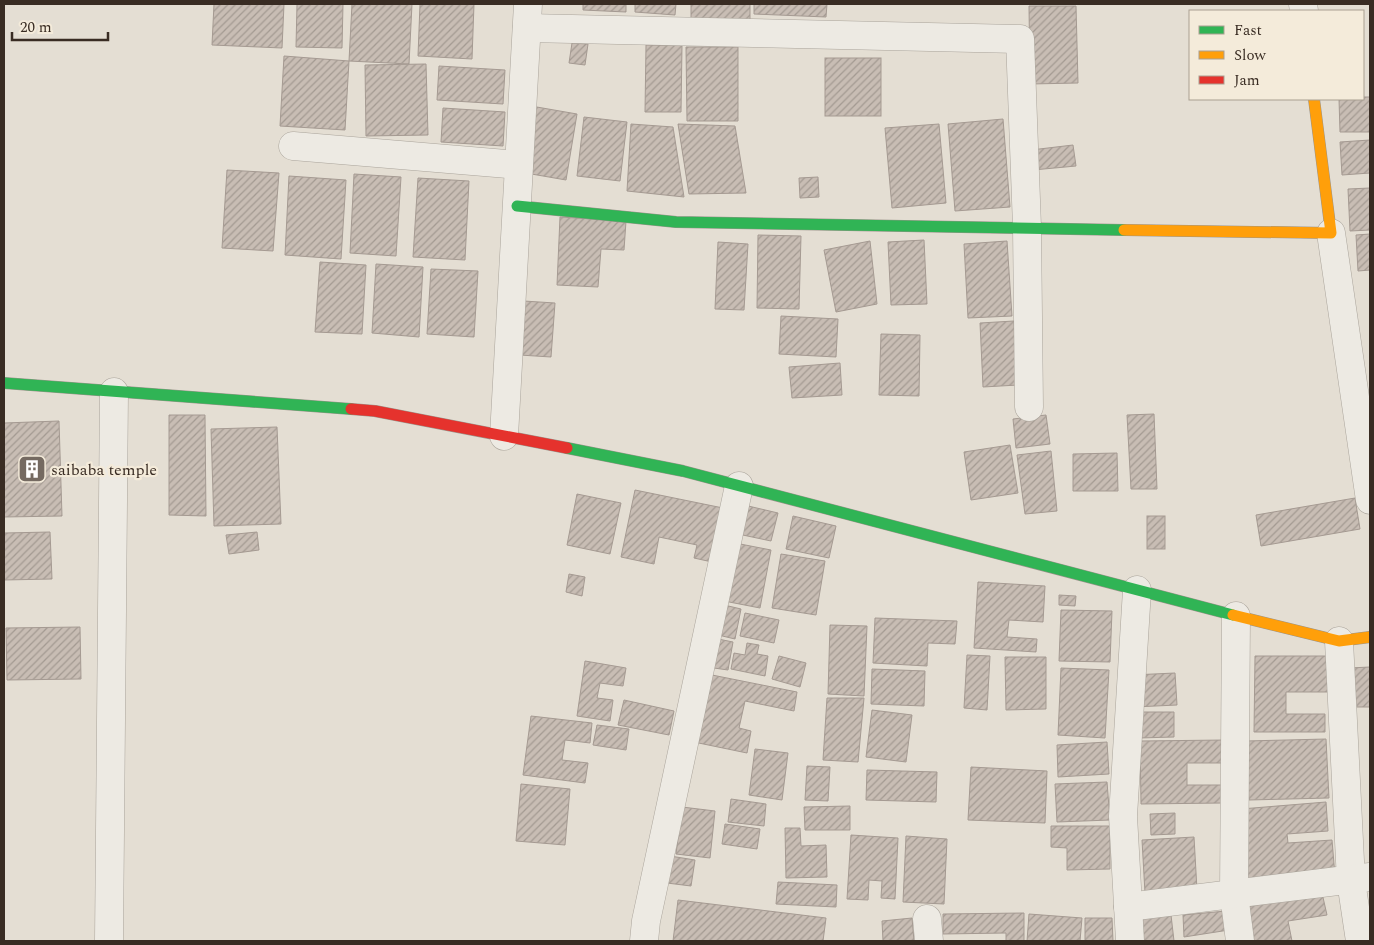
<svg xmlns="http://www.w3.org/2000/svg" width="1374" height="945" font-family="Spectral,serif">
  <style>
    .building { fill: url(#building-hatch); stroke: #a59a92 }
    .lines { fill: none; stroke-linecap: round; stroke-linejoin: round }
    .street-casing { stroke: #aaa49b; stroke-width: 29 }
    .fast-casing { stroke: #9a938a; stroke-width: 12 }
    .slow-casing { stroke: #9a938a; stroke-width: 12 }
    .jam-casing { stroke: #9a938a; stroke-width: 12 }
    .street { stroke: #edeae3; stroke-width: 28 }
    .fast { stroke: #30b455; stroke-width: 11 }
    .slow { stroke: #ff9f0a; stroke-width: 11 }
    .jam { stroke: #e5322d; stroke-width: 11 }
    .labels { text-anchor: middle; stroke-width: 4.5; stroke-linejoin: round; paint-order: stroke }
    .poi-label { font-size: 16px; fill: #392c23; stroke: #f4ebda; text-anchor: start }
  </style>
  <defs>
    <pattern id="building-hatch" width="6" height="6" patternUnits="userSpaceOnUse" patternTransform="scale(1.25)"><rect width="6" height="6" fill="#c8bdb4"/><path d="M-1 1l2-2M0 6l6-6M5 7l2-2" fill="none" stroke="#a39a92"/></pattern>
  </defs>
  <rect width="100%" height="100%" fill="#e4ded3"/>
  <g class="building">
    <path d="M214,4H284L282,48L212,45Z"/>
    <path d="M297,4H343L342,48L296,47Z"/>
    <path d="M352,4H412L409,64L349,61Z"/>
    <path d="M420,4H474L472,59L418,56Z"/>
    <path d="M583,4H626V12L583,10Z"/>
    <path d="M635,4H676L675,15L635,12Z"/>
    <path d="M691,4H750V26L691,24Z"/>
    <path d="M754,4H827L826,17L754,14Z"/>
    <path d="M1029,6H1076L1078,83L1030,84Z"/>
    <path d="M572,43L588,44L585,65L569,63Z"/>
    <path d="M646,45H682L681,112H645Z"/>
    <path d="M686,47H738V121H687Z"/>
    <path d="M284,56L349,61L345,130L280,126Z"/>
    <rect x="825" y="58" width="56" height="58"/>
    <path d="M426,64L428,135L366,136L365,65Z"/>
    <path d="M439,66L505,70L503,104L437,100Z"/>
    <path d="M1363,97H1370V132H1340L1339,99H1363Z"/>
    <path d="M531,106L577,114L566,180L520,172Z"/>
    <path d="M443,108L505,112L503,146L441,142Z"/>
    <path d="M584,117L627,122L620,181L577,176Z"/>
    <path d="M1003,119L1010,207L955,211L948,124Z"/>
    <path d="M631,124L673,127L684,197L627,191Z"/>
    <path d="M678,124L735,126L746,193L689,194Z"/>
    <path d="M939,124L946,203L892,208L885,128Z"/>
    <path d="M1370,140V173L1342,175L1340,142Z"/>
    <path d="M1073,145L1076,166L1033,170L1031,150Z"/>
    <path d="M227,170L279,173L273,251L222,248Z"/>
    <path d="M354,174L401,177L396,256L350,253Z"/>
    <path d="M289,176L346,180L341,259L285,255Z"/>
    <path d="M818,177L819,197L800,198L799,178Z"/>
    <path d="M418,178L469,181L465,260L413,257Z"/>
    <path d="M1370,188V230L1350,231L1348,189Z"/>
    <path d="M560,217L626,221L624,250L601,249L598,287L557,285Z"/>
    <path d="M1370,234V270L1358,271L1356,235Z"/>
    <path d="M758,235L801,236L799,309L757,308Z"/>
    <path d="M924,240L927,304L891,305L888,242Z"/>
    <path d="M870,241L877,304L836,312L824,250Z"/>
    <path d="M1007,241L1012,316L968,318L964,244Z"/>
    <path d="M718,242L748,244L744,310L715,309Z"/>
    <path d="M320,262L366,265L362,334L315,332Z"/>
    <path d="M376,264L423,267L419,337L372,333Z"/>
    <path d="M431,269L478,271L474,337L427,334Z"/>
    <path d="M508,300L555,303L551,357L504,354Z"/>
    <path d="M781,316L838,319L836,357L779,354Z"/>
    <path d="M1014,321L1018,385L983,387L980,323Z"/>
    <path d="M881,334L920,335L919,396L879,395Z"/>
    <path d="M840,363L842,395L792,398L789,367Z"/>
    <path d="M1154,414L1157,489H1131L1127,415Z"/>
    <path d="M169,415H205L206,516L169,515Z"/>
    <path d="M1046,415L1050,444L1016,448L1013,419Z"/>
    <path d="M59,421L62,516L4,517V423Z"/>
    <path d="M277,427L281,524L214,526L211,429Z"/>
    <path d="M1010,445L1018,493L971,500L964,452Z"/>
    <path d="M1051,451L1057,511L1025,514L1017,455Z"/>
    <path d="M1117,453L1118,491H1073V454Z"/>
    <path d="M635,490L723,508L712,562L694,558L697,545L659,537L654,564L621,557Z"/>
    <path d="M577,494L621,503L610,554L567,545Z"/>
    <path d="M1355,498L1360,529L1261,546L1256,515Z"/>
    <path d="M744,505L778,513L771,541L738,534Z"/>
    <path d="M793,516L836,526L829,558L786,549Z"/>
    <rect x="1147" y="516" width="18" height="33"/>
    <path d="M50,532L52,579L4,580V533Z"/>
    <path d="M257,532L259,550L229,554L226,535Z"/>
    <path d="M730,542L771,550L760,608L719,600Z"/>
    <path d="M781,554L825,561L816,615L772,608Z"/>
    <path d="M569,574L585,577L582,596L566,592Z"/>
    <path d="M978,582L1045,586L1043,622L1009,620L1007,637L1037,639L1036,652L974,648Z"/>
    <path d="M1059,595L1076,596L1075,606L1059,605Z"/>
    <path d="M720,604L741,609L735,639L714,634Z"/>
    <path d="M1061,610L1112,611L1110,662L1059,661Z"/>
    <path d="M745,613L779,620L774,643L740,636Z"/>
    <path d="M875,618L957,621L955,644L928,643L927,666L873,663Z"/>
    <path d="M830,625L867,626L864,696L828,694Z"/>
    <path d="M80,627L81,679L7,680L6,628Z"/>
    <path d="M713,638L733,642L728,670L707,667Z"/>
    <path d="M747,643L759,645L757,654L768,656L765,676L731,669L734,653L745,655Z"/>
    <path d="M967,655L990,656L987,710L964,708Z"/>
    <path d="M779,656L806,663L800,687L772,679Z"/>
    <path d="M1255,656H1328V692H1286V714H1325V732H1254Z"/>
    <path d="M1005,657H1046V709L1006,710Z"/>
    <path d="M585,661L626,668L623,686L600,683L597,698L613,700L610,721L577,716Z"/>
    <path d="M1370,667V707H1350L1349,668Z"/>
    <path d="M1061,668L1109,670L1105,738L1058,735Z"/>
    <path d="M872,669L925,671L924,706L871,704Z"/>
    <path d="M702,673L797,692L794,711L745,701L739,728L751,731L747,753L689,741Z"/>
    <path d="M1175,673L1177,705L1134,707L1132,675Z"/>
    <path d="M827,698H864L858,762L823,760Z"/>
    <path d="M624,700L674,711L669,735L618,725Z"/>
    <path d="M872,710L912,715L906,762L866,757Z"/>
    <path d="M1139,712H1174V737L1139,738Z"/>
    <path d="M531,716L592,723L590,743L565,740L562,760L588,763L585,783L523,775Z"/>
    <path d="M597,725L629,729L626,750L593,745Z"/>
    <path d="M1326,739L1329,798L1249,800L1246,741Z"/>
    <path d="M1225,740V763H1187V785H1223V803L1141,804L1140,741Z"/>
    <path d="M1107,742L1109,774L1058,777L1057,745Z"/>
    <path d="M755,749L788,753L782,800L749,795Z"/>
    <path d="M807,766L830,767L828,801L805,800Z"/>
    <path d="M971,767L1047,771L1045,823L968,820Z"/>
    <path d="M867,770L937,772L936,802L866,800Z"/>
    <path d="M1107,782L1110,820L1057,822L1055,784Z"/>
    <path d="M521,784L570,789L565,845L516,841Z"/>
    <path d="M731,799L766,804L764,826L728,822Z"/>
    <path d="M1326,802L1328,831L1287,834L1288,843L1332,840L1335,876L1247,884L1241,809Z"/>
    <path d="M850,806V830H805L804,807Z"/>
    <path d="M682,807L715,811L710,858L676,854Z"/>
    <path d="M1175,813V834L1151,835L1150,814Z"/>
    <path d="M725,824L760,829L757,849L722,844Z"/>
    <path d="M1051,826H1110V869L1067,870V848L1051,847Z"/>
    <path d="M785,828H800L801,846L826,845L827,877L786,878Z"/>
    <path d="M851,835L898,838L895,899L881,898L882,881L869,880L868,900L847,899Z"/>
    <path d="M906,836L947,839L944,904L903,902Z"/>
    <path d="M1194,837L1197,890L1145,893L1142,840Z"/>
    <path d="M670,856L695,860L691,886L667,883Z"/>
    <path d="M778,882L837,885L836,907L776,904Z"/>
    <path d="M1322,893L1327,915L1288,921L1292,941H1251L1245,907Z"/>
    <path d="M678,900L826,918L823,941H673Z"/>
    <path d="M1226,911L1229,930L1184,937L1183,915Z"/>
    <path d="M1024,913V941H1006V933L943,934V914Z"/>
    <path d="M1029,914L1082,918L1080,941H1027Z"/>
    <path d="M1171,915L1174,941H1135L1132,920Z"/>
    <path d="M912,918L914,941H883L882,921Z"/>
    <path d="M1085,918H1112L1113,941H1085Z"/>
  </g>
  <g class="lines">
    <defs>
      <g id="street">
        <path d="M1303,4L1304,11"/>
        <path d="M527,28L1020,39L1027,227L1029,407"/>
        <path d="M293,146L519,165"/>
        <path d="M1331,233L1370,500"/>
        <path d="M504,436L528,4"/>
        <path d="M1236,616L1234,894L1240,941"/>
        <path d="M1339,641L1351,881L1360,941"/>
        <path d="M1128,907L1370,877"/>
        <path d="M927,919L929,941"/>
        <path d="M109,941L114,392"/>
        <path d="M644,941L646,921L739,486"/>
        <path d="M1130,941L1123,816L1137,590"/>
      </g>
      <g id="fast">
        <path d="M517,206L676,222L1124,230"/>
        <path d="M4,383L351,409"/>
        <path d="M567,448L683,471L1233,615"/>
      </g>
      <g id="slow">
        <path d="M1124,230L1331,233L1314,99"/>
        <path d="M1233,615L1339,641L1370,637"/>
      </g>
      <path id="jam" d="M351,409L375,411L567,448"/>
    </defs>
    <use href="#street" class="street-casing"/>
    <use href="#fast" class="fast-casing"/>
    <use href="#slow" class="slow-casing"/>
    <use href="#jam" class="jam-casing"/>
    <use href="#street" class="street"/>
    <use href="#fast" class="fast"/>
    <use href="#slow" class="slow"/>
    <use href="#jam" class="jam"/>
  </g>
  <defs>
    <symbol id="building-square" viewBox="-11 -11 22 22"><rect x="-9" y="-9" width="18" height="18" rx="4" fill="#756a61" stroke="#f4ebda"/><path d="M-4-6H4V6H1V3H-1V6H-4ZM-2.5-4.3h1.7v1.8h-1.7ZM.8-4.3h1.7v1.8H.8ZM-2.5-1h1.7V.8h-1.7ZM.8-1h1.7V.8H.8Z" fill="#fff"/></symbol>
  </defs>
  <g fill-rule="evenodd">
    <use href="#building-square" x="16" y="453" width="32" height="32"/>
  </g>
  <g class="labels">
    <g class="poi-label">
      <text x="51" y="475">saibaba temple</text>
    </g>
  </g>
  <rect width="1374" height="945" fill="none" stroke="#392c23" stroke-width="10"/>
  <rect x="1189" y="10" width="175" height="90" fill="#f4ebda" stroke="#a99f91"/>
  <rect x="1199" y="26" width="25" height="8" fill="#30b455" stroke="#a99f91"/>
  <text x="1234" y="35" font-size="15" fill="#392c23">Fast</text>
  <rect x="1199" y="51" width="25" height="8" fill="#ff9f0a" stroke="#a99f91"/>
  <text x="1234" y="60" font-size="15" fill="#392c23">Slow</text>
  <rect x="1199" y="76" width="25" height="8" fill="#e5322d" stroke="#a99f91"/>
  <text x="1234" y="85" font-size="15" fill="#392c23">Jam</text>
  <path d="M12 32v8h96v-8" fill="none" stroke="#392c23" stroke-width="2.5"/>
  <text x="20" y="32" font-size="15" fill="#392c23" stroke="#f4ebda" stroke-width="4" paint-order="stroke">20 m</text>
</svg>
